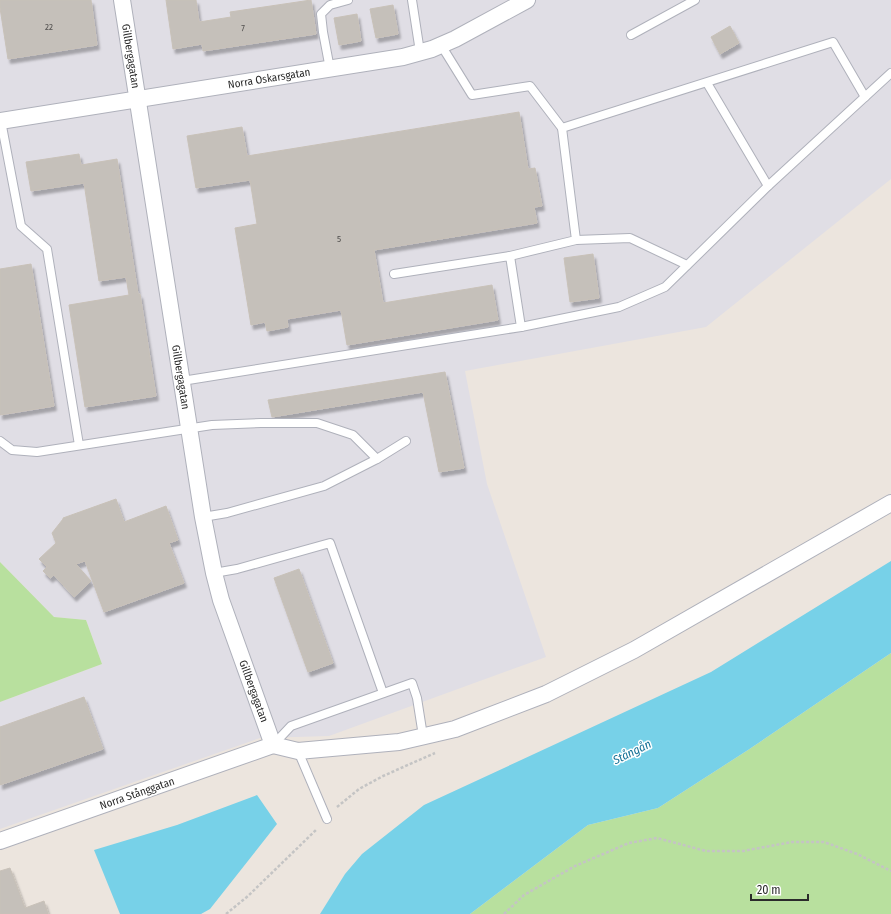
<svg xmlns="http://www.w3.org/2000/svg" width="891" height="914" font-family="'Fira Sans Condensed',sans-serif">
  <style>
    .industrial { fill: #e0dee5 }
    .green { fill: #b8e09e }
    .water { fill: #77d1e8 }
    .building { fill: #c5c0ba; stroke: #c8c1b8; filter: url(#shadow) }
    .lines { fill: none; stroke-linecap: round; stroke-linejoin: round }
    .service-casing { stroke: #afb1bb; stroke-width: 10 }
    .minor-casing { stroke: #afb1bb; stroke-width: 18 }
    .path { stroke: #c4c4c4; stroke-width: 2.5; stroke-dasharray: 3 2; stroke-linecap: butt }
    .service { stroke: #fff; stroke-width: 8 }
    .minor { stroke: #fff; stroke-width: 16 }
    .labels { text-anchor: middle; stroke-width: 3; stroke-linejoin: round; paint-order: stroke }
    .number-label { font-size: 9px; fill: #52504f }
    .street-label { font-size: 11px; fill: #2b2b2b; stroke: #fff }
    .water-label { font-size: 12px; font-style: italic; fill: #157196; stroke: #fff }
  </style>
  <defs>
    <filter id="shadow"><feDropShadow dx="2.5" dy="4.5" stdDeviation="1" flood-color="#0004"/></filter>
  </defs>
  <rect width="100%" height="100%" fill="#ece5de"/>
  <path class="industrial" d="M0,0H891V179L706,327L465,371L487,484L546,657L329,736L260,738L0,829V702L102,664L86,620L54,617L0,562Z"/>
  <g class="green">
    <path d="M0,562L54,617L86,620L102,664L0,702Z"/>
    <path d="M891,653V914H470L588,825L658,808L748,750Z"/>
  </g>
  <g class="water">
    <path d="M891,561V653L748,750L658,808L588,825L470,914H320L345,874L362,854L424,805L711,672Z"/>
    <path d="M257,795L277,824L210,909L201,914H120L94,850L177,825Z"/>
  </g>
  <g class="building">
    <path d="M0,0H91L97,45L8,59L0,8Z"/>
    <path d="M166,0H196L199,22L231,17L230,12L311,0L316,34L203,51L202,44L173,49Z"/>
    <path d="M393,5L398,34L376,38L370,9Z"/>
    <path d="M357,14L361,41L339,45L334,18Z"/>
    <path d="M730,26L739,43L720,54L711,37Z"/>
    <path d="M519,112L528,169L535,168L542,206L534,207L537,223L374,250L383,303L492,285L498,320L347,345L341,310L287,319L288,327L267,331L265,322L251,325L235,228L257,224L250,180L196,188L187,136L242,127L247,156Z"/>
    <path d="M79,154L81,165L117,159L138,294H140L156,396L85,407L69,305L129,295L126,277L99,281L84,183L31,191L26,162Z"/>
    <path d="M593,254L599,298L570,302L564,258Z"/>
    <path d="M31,264L54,406L0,415V269Z"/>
    <path d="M445,372L464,468L439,472L423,392L272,417L268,400Z"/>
    <path d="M116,499L124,522L166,506L178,540L169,543L184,583L104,612L85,561L76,564L91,581L74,597L54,575L50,578L43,571L47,567L39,559L56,543L52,533L63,519V518Z"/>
    <path d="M299,569L333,663L308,672L274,578Z"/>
    <path d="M84,697L103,749L0,785V727Z"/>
    <path d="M10,868L25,908L44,901L48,914H0V871Z"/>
  </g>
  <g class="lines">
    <defs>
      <g id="service">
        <path d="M412,0L420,52"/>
        <path d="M631,35L695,0"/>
        <path d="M441,45L472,95L530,86L562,128"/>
        <path d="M330,69L323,32L321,14L330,5L348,0"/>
        <path d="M707,83L768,186"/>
        <path d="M1,121L21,226L47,249L79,445"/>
        <path d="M576,240L630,238L687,265"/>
        <path d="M510,256L576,240L562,128L833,42L865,97"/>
        <path d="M521,327L619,307L665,287L768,186L891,73"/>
        <path d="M182,381L521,327L510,256L394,274"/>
        <path d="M0,441L12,450L37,452L212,425L261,423H317L353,435L377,459"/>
        <path d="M203,517L227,513L324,486L377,459L406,441"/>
        <path d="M214,573L237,569L330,543L383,693"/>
        <path d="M273,745L291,726L412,683L417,698L423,736"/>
        <path d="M298,751L327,819"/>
      </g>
      <g id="minor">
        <path d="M122,0L203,517L214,573L221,600L273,745"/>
        <path d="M0,121L403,57L432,49L455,39L527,0"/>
        <path d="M273,745L298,751L399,742L455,729L546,694L634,650L891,503"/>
        <path d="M0,841L273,745"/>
      </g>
    </defs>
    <use href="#service" class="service-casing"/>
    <use href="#minor" class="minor-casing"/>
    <g class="path">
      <path d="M337,807L359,789L383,776L435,753"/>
      <path d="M226,914L248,896L317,829"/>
      <path d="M504,914L524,895L575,866L629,843L657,838L706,851H743L792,842H824L857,854L891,871"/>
    </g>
    <use href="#service" class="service"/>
    <use href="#minor" class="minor"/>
  </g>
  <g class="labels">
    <g class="number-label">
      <text x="49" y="30">22</text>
      <text x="243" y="31">7</text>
      <text x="339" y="242">5</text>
    </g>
    <g class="street-label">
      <text transform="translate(131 56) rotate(81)" y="4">Gillbergagatan</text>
      <text transform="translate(269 78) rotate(-9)" y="4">Norra Oskarsgatan</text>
      <text transform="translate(181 377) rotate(81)" y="4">Gillbergagatan</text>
      <text transform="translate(254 691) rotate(70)" y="4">Gillbergagatan</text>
      <text transform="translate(137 793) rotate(-19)" y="4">Norra Stånggatan</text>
    </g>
    <g class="water-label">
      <text transform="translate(632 752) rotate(-26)" y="4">Stångån</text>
    </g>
  </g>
  <path d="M751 894v6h57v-6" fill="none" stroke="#2b2b2b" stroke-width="2"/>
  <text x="757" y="894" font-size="12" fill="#2b2b2b" stroke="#ffffff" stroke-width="3" paint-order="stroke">20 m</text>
</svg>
